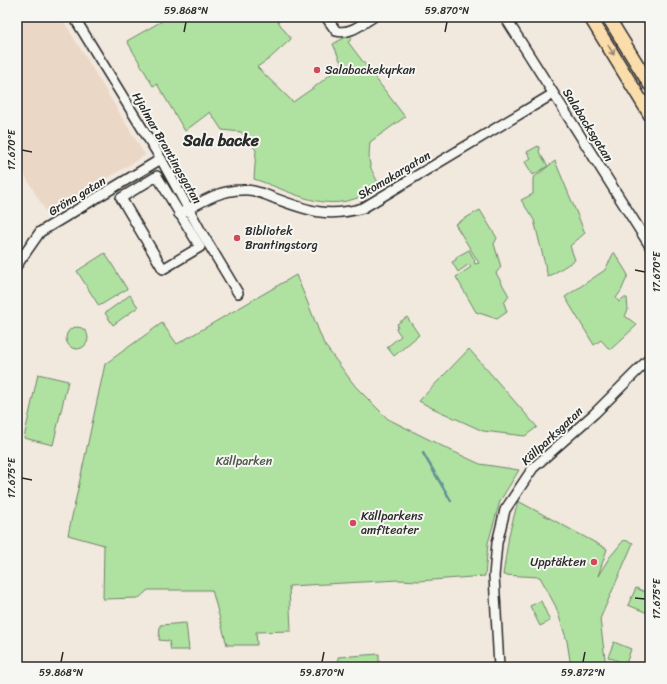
<svg xmlns="http://www.w3.org/2000/svg" width="667" height="684" font-family="Sriracha,sans-serif">
  <style>
    .built { fill: #ebd7c6 }
    .green { fill: #afe1a1; stroke: #6d8666 }
    .lines { fill: none; stroke-linecap: round; stroke-linejoin: round }
    .stream { stroke: #619295; stroke-width: 2.5 }
    .minor-casing { stroke: #2b2b2b; stroke-width: 12 }
    .major-casing { stroke: #2b2b2b; stroke-width: 15 }
    .minor { stroke: #f6f6f2; stroke-width: 9 }
    .major { stroke: #fbddab; stroke-width: 12 }
    .oneway { stroke: #93846b }
    .ticks { fill: none; stroke: #2b2b2b; stroke-width: 1.5 }
    .poi-dot { fill: #d1495b; stroke: #f6f6f2; stroke-width: 1.5 }
    .labels { text-anchor: middle; stroke-width: 4; stroke-linejoin: round; paint-order: stroke }
    .poi-label { font-size: 12px; fill: #2b2b2b; stroke: #f6f6f2; text-anchor: start }
    .street-label { font-size: 12px; fill: #2b2b2b; stroke: #f6f6f2 }
    .park-label { font-size: 12px; fill: #4c5848; stroke: #f6f6f2 }
    .district-label { font-size: 16px; font-weight: bold; fill: #2b2b2b; stroke: #f6f6f2 }
    .neatline { fill: none; stroke: #2b2b2b; stroke-width: 1.5 }
    .ticks-label { font-size: 10px; text-anchor: middle; fill: #2b2b2b }
  </style>
  <rect width="100%" height="100%" fill="#f1e8de"/>
  <filter id="ink" filterUnits="userSpaceOnUse"><feTurbulence type="fractalNoise" baseFrequency=".025" numOctaves="2"/><feDisplacementMap in="SourceGraphic" scale="8" xChannelSelector="R" yChannelSelector="G"/><feConvolveMatrix kernelMatrix="1 2 1 2 8 2 1 2 1" color-interpolation-filters="sRGB"/></filter>
  <g filter="url(#ink)">
    <path class="built" d="M17,17H61L145,155L48,215L17,162Z"/>
    <g class="green">
      <path d="M169,17H279L276,19L291,39L269,59L257,67L293,102L316,86L342,65L333,44L349,35L352,39L348,42L405,117L370,142C368,165 369,166 380,186C331,219 302,195 254,179L256,150L241,132L222,130L210,112L185,131L157,84L153,86L127,41Z"/>
      <path d="M538,146L540,149L539,152L548,166L533,175L525,162L531,158L527,152Z"/>
      <path d="M555,161L585,233L570,246L575,260L548,277L534,220L521,200L533,194V178Z"/>
      <path d="M480,210L497,238L494,244L501,267L496,273L509,296L504,303L507,312L497,319L476,312L456,277L471,267L469,264L458,272L452,262L456,260V257L469,250L475,261L474,262L475,264L479,263L455,224Z"/>
      <path d="M614,252L628,275L621,291L616,298L619,302L623,298H627L628,310L625,316L637,325L610,350L601,340L594,345L565,297L605,270Z"/>
      <path d="M105,253L127,289L99,306L77,271Z"/>
      <path d="M296,275L307,301L324,344L355,386L388,419L452,451L480,464L519,470L500,501L488,543L485,576L419,581L399,580L289,586L291,631L256,632L257,645H227L212,590H148L139,598L103,599L104,545L68,535L105,364L162,323L177,344Z"/>
      <path d="M130,295L138,307L113,325L105,313Z"/>
      <path d="M407,317L419,335L394,356L387,347L401,336L396,329L398,326L397,324Z"/>
      <circle cx="77" cy="338" r="11"/>
      <path d="M469,349L537,427L525,436L483,431L428,406L419,401Z"/>
      <path d="M38,374L68,381L53,445L24,438Z"/>
      <path d="M518,501L607,549L598,576L609,558L624,540L633,543L600,619L606,667H571L567,641L556,607L540,577L503,575L509,535Z"/>
      <path d="M636,588L650,594L649,602H650V614L628,605Z"/>
      <path d="M541,601L550,621L540,626L530,606Z"/>
      <path d="M186,623L189,650H171L169,641L159,640L160,625Z"/>
      <path d="M614,642L631,649L626,664L608,657Z"/>
      <path d="M379,654V667H339L338,657Z"/>
    </g>
    <g class="lines">
      <path class="stream" d="M423,453L451,501"/>
      <defs>
        <g id="minor">
          <path d="M74,17L161,159L199,228L238,293"/>
          <path d="M326,17L336,31C350,35 361,24 373,17"/>
          <path d="M505,17L650,246"/>
          <path d="M648,17L650,21"/>
          <path d="M157,176L200,247L163,269L121,198Z"/>
          <path d="M179,214C200,203 218,190 242,190C252,189 265,194 274,198C309,211 327,218 363,208L553,94"/>
          <path d="M17,265L40,232L161,159"/>
          <path d="M499,667L494,576L497,543L505,510L533,468L595,413L650,358"/>
        </g>
        <g id="major">
          <path d="M590,17L650,115"/>
          <path d="M608,17L650,85"/>
        </g>
      </defs>
      <use href="#minor" class="minor-casing"/>
      <use href="#major" class="major-casing"/>
      <use href="#minor" class="minor"/>
      <use href="#major" class="major"/>
    </g>
    <defs><path id="oneway-shaft" d="M-6 0H5M1.5-3L5.5 0L1.5 3" fill="none" stroke-width="1.6" stroke-linecap="round" stroke-linejoin="round"/></defs>
    <use class="oneway" href="#oneway-shaft" transform="translate(611 50) rotate(59)"/>
  </g>
  <path class="ticks" d="M184,32L186,22M445,32L447,22M22,150L32,152M635,270L645,272M22,478L32,480M635,598L645,599M61,662L63,652M322,662L324,652M583,662L585,652"/>
  <g class="poi-dot">
    <circle cx="317" cy="70" r="4"/>
    <circle cx="237" cy="238" r="4"/>
    <circle cx="353" cy="523" r="4"/>
    <circle cx="594" cy="562" r="4"/>
  </g>
  <g class="labels">
    <g class="poi-label">
      <text x="325" y="74">Salabackekyrkan</text>
      <text x="245" y="235">Bibliotek<tspan x="245" dy="14">Brantingstorg</tspan></text>
      <text x="361" y="520">Källparkens<tspan x="361" dy="14">amfiteater</tspan></text>
      <text x="586" y="566" text-anchor="end">Upptäkten</text>
    </g>
    <g class="street-label">
      <text transform="translate(588 125) rotate(58)" y="4">Salabacksgatan</text>
      <text transform="translate(167 148) rotate(60)" y="4">Hjalmar Brantingsgatan</text>
      <text transform="translate(394 175) rotate(-31)" y="4">Skomakargatan</text>
      <text transform="translate(77 196) rotate(-31)" y="4">Gröna gatan</text>
      <text transform="translate(552 436) rotate(-43)" y="4">Källparksgatan</text>
    </g>
    <g class="park-label">
      <text x="244" y="465">Källparken</text>
    </g>
    <g class="district-label">
      <text x="221" y="146">Sala backe</text>
    </g>
  </g>
  <rect width="667" height="684" fill="none" stroke="#f6f6f2" stroke-width="44"/>
  <rect x="22" y="22" width="623" height="640" class="neatline"/>
  <g class="ticks-label">
    <text x="186" y="14">59.868°N</text>
    <text x="447" y="14">59.870°N</text>
    <text transform="translate(11 150) rotate(-90)" y="4">17.670°E</text>
    <text transform="translate(656 272) rotate(-90)" y="4">17.670°E</text>
    <text transform="translate(11 478) rotate(-90)" y="4">17.675°E</text>
    <text transform="translate(656 599) rotate(-90)" y="4">17.675°E</text>
    <text x="61" y="676">59.868°N</text>
    <text x="322" y="676">59.870°N</text>
    <text x="583" y="676">59.872°N</text>
  </g>
</svg>
